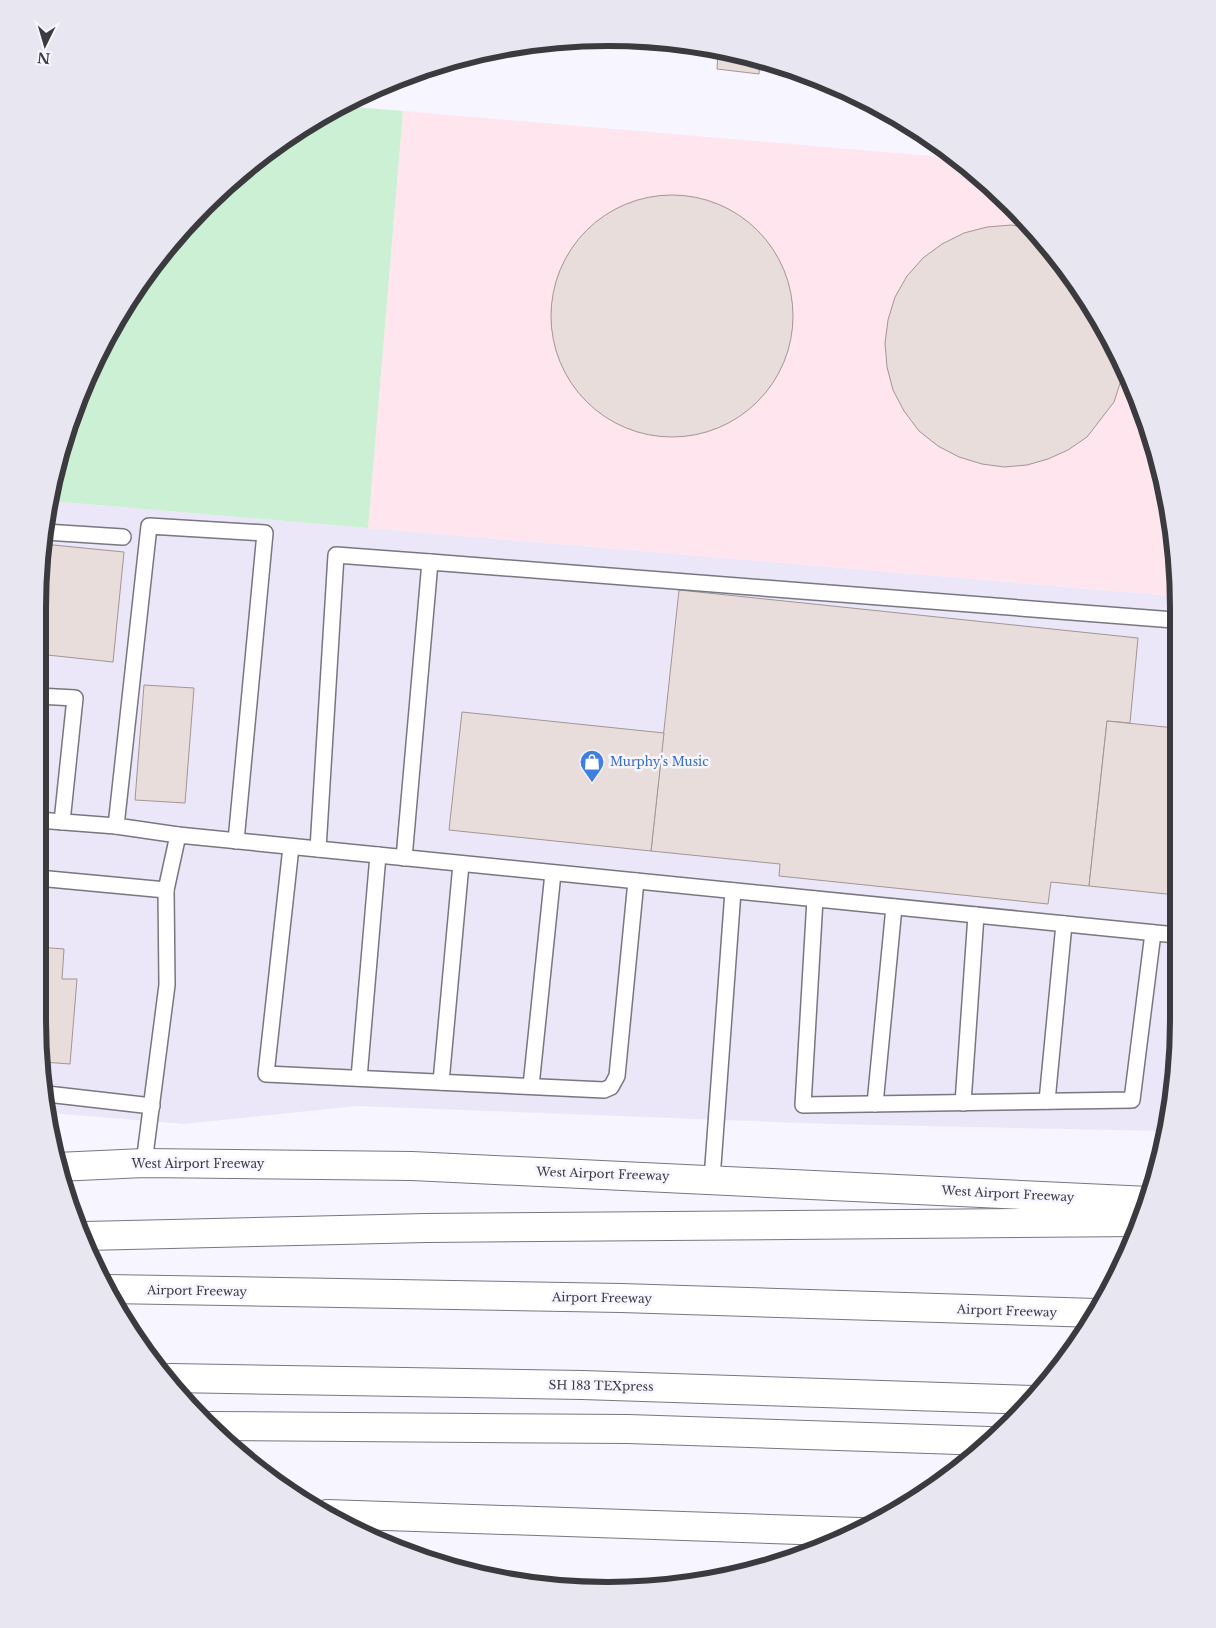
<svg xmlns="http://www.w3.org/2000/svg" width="1216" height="1628" font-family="'Libre Baskerville',serif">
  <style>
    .built { fill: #ebe7f8 }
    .industrial { fill: #ffe5ed }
    .green { fill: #ccf0d3 }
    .building { fill: #e8dddb; stroke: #a19694 }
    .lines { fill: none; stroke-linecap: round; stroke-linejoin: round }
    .lane-casing { stroke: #78767f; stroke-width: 18 }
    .secondary-casing { stroke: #78767f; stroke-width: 30 }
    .highway-casing { stroke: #78767f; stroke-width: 30 }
    .lane { stroke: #fff; stroke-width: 15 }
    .secondary { stroke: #fff; stroke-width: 28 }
    .highway { stroke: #fff; stroke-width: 28 }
    .labels { text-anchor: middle; stroke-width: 5; stroke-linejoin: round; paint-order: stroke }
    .shop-label { font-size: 12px; fill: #366cbe; stroke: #f7f5ff; text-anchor: start }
    .street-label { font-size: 12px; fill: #3b3a3e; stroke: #f7f5ff }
    .rim { fill: none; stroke: #3b3a3e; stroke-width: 6 }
  </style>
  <rect width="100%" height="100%" fill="#f7f5ff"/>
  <path class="built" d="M50,501L1174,596L1177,1058L1163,1131L830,1124L356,1106L184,1124L50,1113L38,1020L39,571Z"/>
  <path class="industrial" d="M403,111L954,158L984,179L1061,261L1135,390L1174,533V596L368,528Z"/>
  <path class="green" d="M341,106L403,111L368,528L50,501C72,368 154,238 260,156C285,137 314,122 341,106Z"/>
  <g class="building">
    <path d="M718,51L760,61L759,74L717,69Z"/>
    <circle cx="672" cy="316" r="121"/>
    <path d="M1011,225L1030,228L1061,261L1124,371L1114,402L1087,437L1068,450L1048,459L1027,465L1004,467L982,464L959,457L938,446L919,431L904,411L893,390L887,367L885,343L888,320L895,297L907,276L923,258L942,244L964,233L987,227Z"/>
    <path d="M43,544L124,552L113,662L38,654L39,571Z"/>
    <path d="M679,590L1138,638L1130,723L1107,721L1089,886L1051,882L1048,904L779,876L780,864L651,851Z"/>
    <path d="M144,685L194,688L185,803L135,800Z"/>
    <path d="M462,712L664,733L651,851L449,830Z"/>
    <path d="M1107,721L1175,728L1176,895L1089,886Z"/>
    <path d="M38,842H43L38,908Z"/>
    <path d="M38,947L64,949L62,979H77L70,1064L43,1062L38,1020Z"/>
  </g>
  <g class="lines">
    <defs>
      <g id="lane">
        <path d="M45,532L123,537"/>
        <path d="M430,562L1174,620"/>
        <path d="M38,696L75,698L62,822"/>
        <path d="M38,820L116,826"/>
        <path d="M178,835L116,826L149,526L265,533L236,841"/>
        <path d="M291,847L266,1074L604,1090L611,1087L617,1076L636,881"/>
        <path d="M318,849L336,555L430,562L404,858"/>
        <path d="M38,878L166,890L167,985L144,1163"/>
        <path d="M166,890L178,835L1176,935"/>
        <path d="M815,899L803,1105L1132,1100L1153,933"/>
        <path d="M359,1078L378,855"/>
        <path d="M441,1082L461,864"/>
        <path d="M531,1086L553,873"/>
        <path d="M47,1094L152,1106"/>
        <path d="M1047,1101L1064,924"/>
        <path d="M963,1103L976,915"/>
        <path d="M875,1104L894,907"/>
        <path d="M712,1179L733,891"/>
      </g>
      <path id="secondary" d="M57,1167L144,1163L412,1166L1149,1201"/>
      <g id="highway">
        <path d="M85,1236L426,1228L1140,1222"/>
        <path d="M107,1289L621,1298L1096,1313"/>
        <path d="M170,1378L582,1385L1033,1400"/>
        <path d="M207,1426L628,1429L989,1441"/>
        <path d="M327,1514L860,1532"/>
      </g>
    </defs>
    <use href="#lane" class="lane-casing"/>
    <use href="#secondary" class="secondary-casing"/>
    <use href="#highway" class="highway-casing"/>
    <use href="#lane" class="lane"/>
    <use href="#secondary" class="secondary"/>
    <use href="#highway" class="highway"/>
  </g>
  <defs>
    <symbol id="shop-pin" viewBox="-11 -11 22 30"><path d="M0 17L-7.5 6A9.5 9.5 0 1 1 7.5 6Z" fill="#3f7fe0" stroke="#f7f5ff"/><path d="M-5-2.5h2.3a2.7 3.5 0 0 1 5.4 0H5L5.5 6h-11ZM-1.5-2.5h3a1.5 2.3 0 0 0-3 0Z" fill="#fff"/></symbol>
  </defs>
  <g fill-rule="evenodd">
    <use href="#shop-pin" x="578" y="748" width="28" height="38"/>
  </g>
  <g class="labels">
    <g class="shop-label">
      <text x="610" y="766">Murphy's Music</text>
    </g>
    <g class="street-label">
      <text x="198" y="1168">West Airport Freeway</text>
      <text transform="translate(603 1174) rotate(2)" y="4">West Airport Freeway</text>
      <text transform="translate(1008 1194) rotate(3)" y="4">West Airport Freeway</text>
      <text transform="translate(197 1291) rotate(1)" y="4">Airport Freeway</text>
      <text transform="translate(602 1298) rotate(1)" y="4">Airport Freeway</text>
      <text transform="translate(1007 1311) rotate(2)" y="4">Airport Freeway</text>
      <text transform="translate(601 1386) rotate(1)" y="4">SH 183 TEXpress</text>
    </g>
  </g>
  <path d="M0 0H1216V1628H0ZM608 46H608A562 562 0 0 1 1170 608V1020A562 562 0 0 1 608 1582H608A562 562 0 0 1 46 1020V608A562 562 0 0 1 608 46Z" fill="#e8e6f0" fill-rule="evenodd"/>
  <path class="rim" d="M608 46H608A562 562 0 0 1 1170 608V1020A562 562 0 0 1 608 1582H608A562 562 0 0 1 46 1020V608A562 562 0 0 1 608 46Z"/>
  <g transform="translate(45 45) rotate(185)" stroke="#f7f5ff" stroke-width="4" paint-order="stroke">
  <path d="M0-4L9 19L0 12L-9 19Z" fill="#3b3a3e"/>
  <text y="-8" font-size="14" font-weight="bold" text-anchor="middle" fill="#3b3a3e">N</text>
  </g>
</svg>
